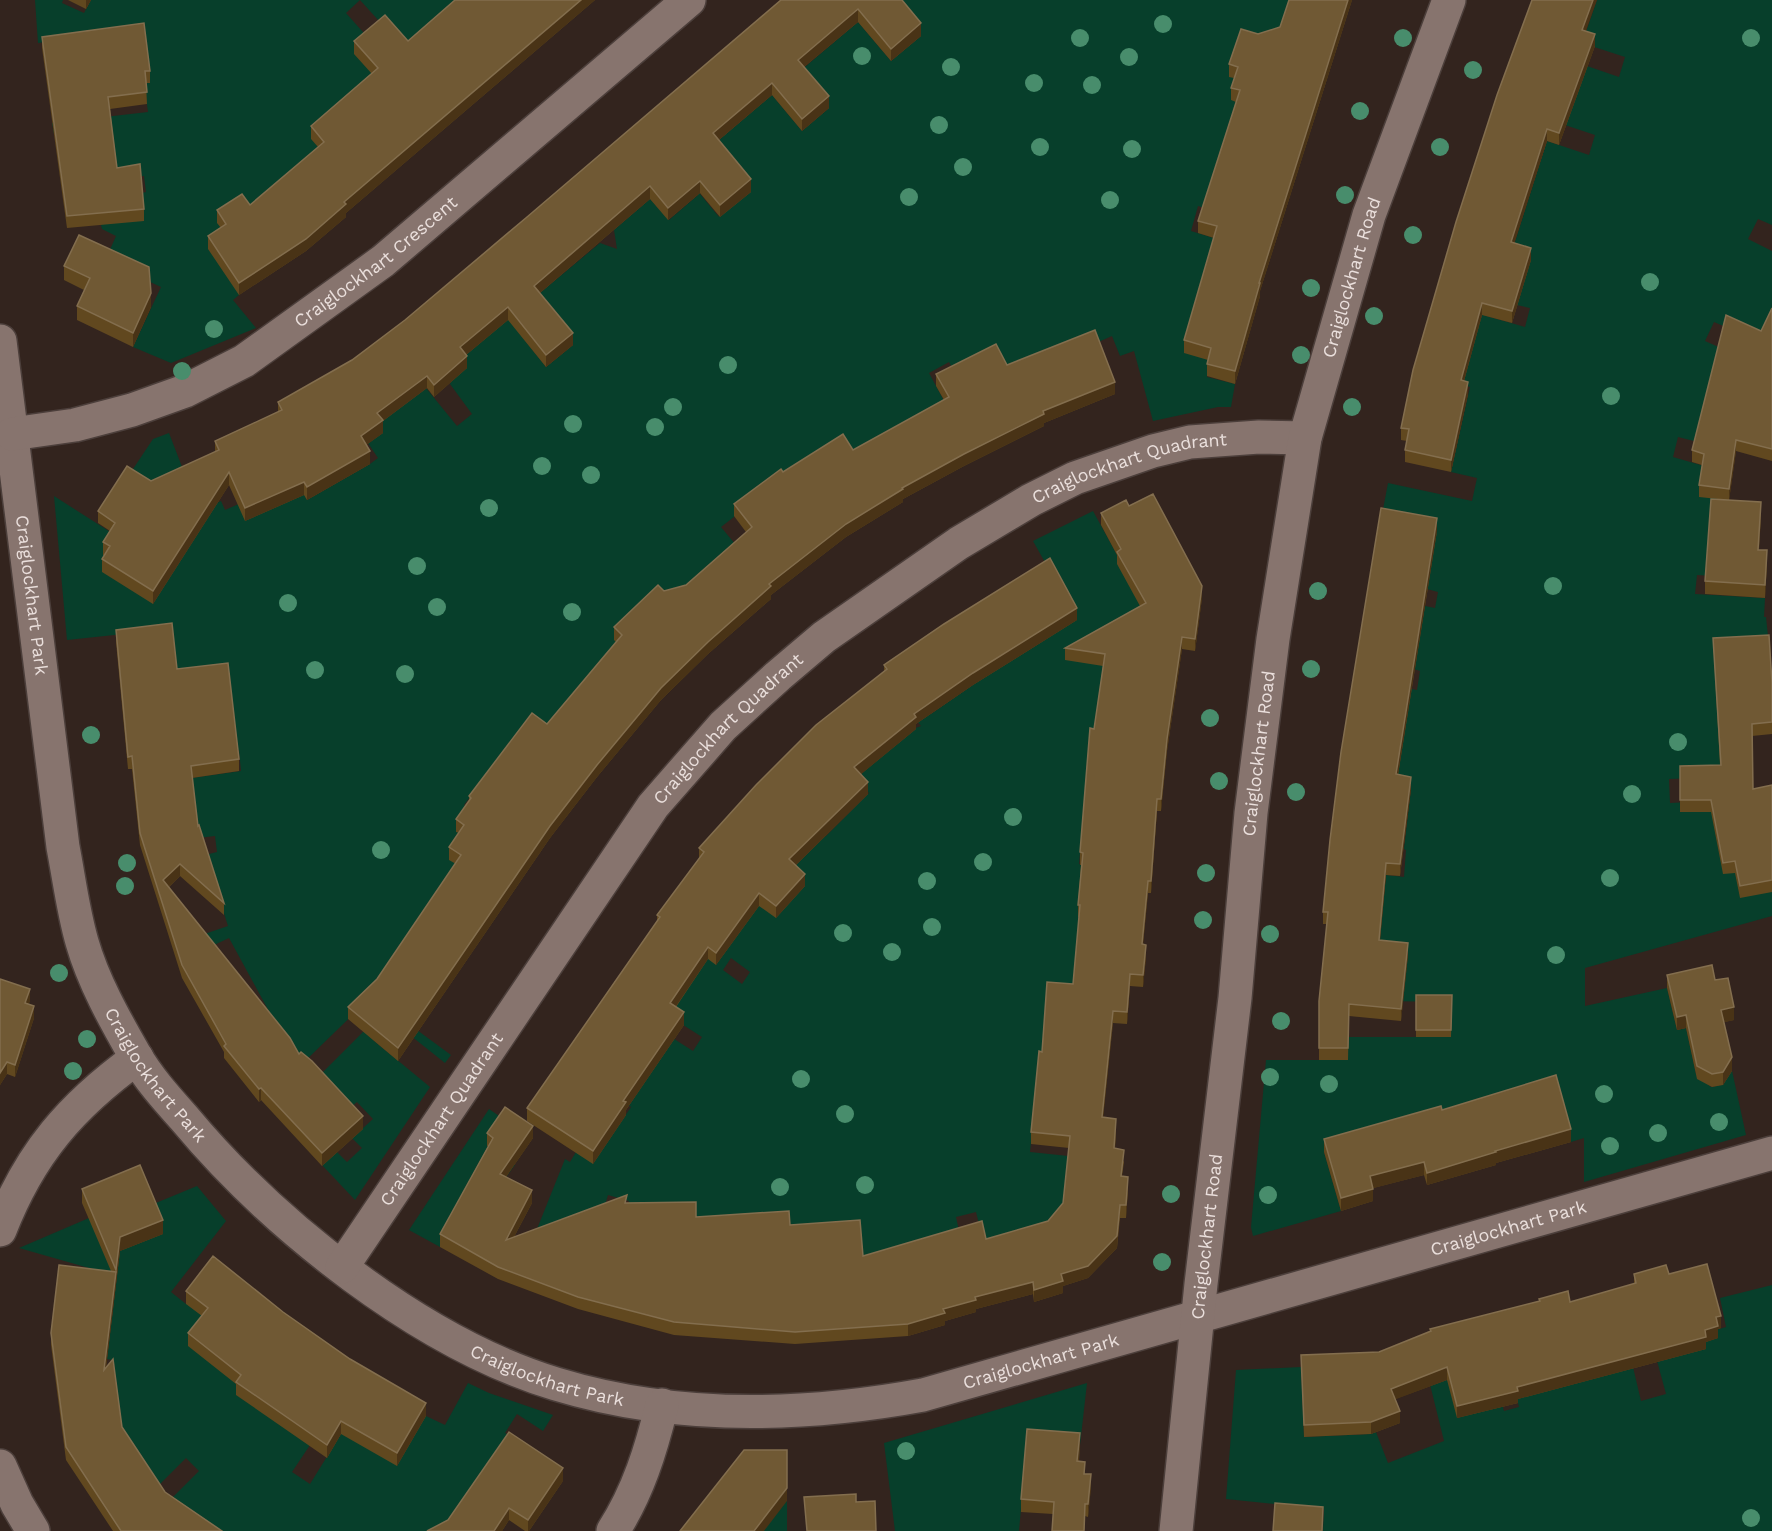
<svg xmlns="http://www.w3.org/2000/svg" width="1772" height="1531" font-family="'Work Sans',sans-serif">
  <style>
    .green { fill: #073f2b; fill-rule: evenodd }
    .lines { fill: none; stroke-linecap: round; stroke-linejoin: round }
    .minor-casing { stroke: #4c3f3b; stroke-width: 36 }
    .minor { stroke: #87746e; stroke-width: 33 }
    .tree { fill: #488d6c }
    .wall { fill: #61481f }
    .shaded-wall { fill: #493316 }
    .building { fill: #705934; stroke: #836e4e; stroke-width: 1.5 }
    .labels { text-anchor: middle; stroke-width: 4.5; stroke-linejoin: round; paint-order: stroke }
    .street-label { font-size: 18px; fill: #eadfdc; stroke: #291b15 }
  </style>
  <rect width="100%" height="100%" fill="#33241e"/>
  <g class="green">
    <path d="M35,0H63L62,3L84,13L91,0H466L408,53L360,0L346,13L370,40L394,98L311,138L326,156L226,236L239,295L233,300L256,328L171,363L133,347L161,287L105,261L116,236L102,229L101,225L142,193L146,192L144,176L117,179L110,127L54,134L52,123L148,112L144,83H149L142,29L38,43Z"/>
    <path d="M882,0H1293L1276,53L1230,76L1238,79L1258,109L1250,222L1198,206L1191,231L1217,239L1211,360L1207,377L1235,384L1231,407H1218L1153,421L1134,351L1120,356L1112,336L969,399L949,362L929,373L949,410L892,441L788,475L721,527L740,550L646,672L568,711L481,782L464,805L471,810L464,837L461,868L371,997L301,1065L271,1015L229,938L178,962L172,945L228,926L205,855L217,852L215,836L198,838L191,778L241,771L239,750L204,754L177,681L171,629L67,640L54,496L115,535L127,478L153,439L169,433L199,511L221,501L225,510L296,479L307,500L370,464L378,458L368,443L382,433L377,425L426,388L457,426L472,414L450,384L460,360L508,319L546,367L573,345L534,298L600,243L617,249L614,230L650,199L669,220L698,195L682,172L719,217L713,145L772,95L802,131L828,109L799,72L858,22L891,61L921,36Z"/>
    <path d="M1597,0H1772V225L1758,219L1748,239L1772,251V319L1761,342L1714,322L1705,341L1732,353L1706,444L1678,437L1673,457L1704,466L1729,501L1713,576L1697,575L1695,594L1765,598L1764,617H1766L1769,646L1721,777L1669,779L1670,803L1710,801L1735,873L1772,892V916L1585,968V1006L1667,988L1677,1030L1686,1028L1696,1074L1711,1087L1722,1085L1728,1077L1731,1066L1746,1135L1584,1182V1138L1571,1142L1324,1152L1341,1211L1253,1236L1251,1227L1266,1060H1347L1348,1037H1416L1451,1002L1382,1001L1378,952L1386,875L1404,877L1406,850L1404,849L1411,789L1395,786L1411,689L1417,690L1420,671L1414,669L1425,606L1435,608L1438,592L1427,589L1381,520L1388,483L1472,501L1477,478L1451,472L1470,387L1417,371L1469,311L1525,327L1530,308L1508,303L1511,254L1547,141L1589,155L1595,135L1553,121L1587,66L1619,77L1625,57L1582,43Z"/>
    <path d="M1093,511L1121,562L1118,564L1146,615L1122,669L1081,841L1079,864L1096,866L1101,919L1098,956L1042,1064H1039L1030,1152L1097,1159L1062,1217L991,1271L976,1212L956,1217L964,1253L922,1279L613,1261L629,1201L608,1195L596,1235L535,1234L565,1159L570,1162L576,1152L593,1163L631,1107L586,1075L660,1030L693,1051L702,1037L669,1016L774,858L826,836L869,793L838,757L921,726L901,700L931,714L987,675L1044,640L1065,598L1033,541ZM731,958L750,972L742,984L723,970Z"/>
    <path d="M387,1008L451,1055L445,1063L391,1020L373,1040L430,1087L355,1200L322,1165L337,1152L347,1162L362,1148L352,1138L373,1119L357,1102L346,1111L316,1079Z"/>
    <path d="M489,1109L505,1120L487,1146L515,1165L500,1186L440,1247L409,1230Z"/>
    <path d="M197,1186L226,1221L171,1292L186,1304L197,1290L324,1424L292,1472L310,1484L341,1434L426,1416L445,1425L468,1383L489,1393L553,1415L543,1431L517,1414L505,1433L513,1437L452,1531H203L165,1505L199,1471L186,1458L155,1489L122,1436L112,1360L107,1359L117,1276L19,1248L89,1218L151,1205Z"/>
    <path d="M1772,1285V1531H1323L1324,1509L1226,1499L1236,1370L1301,1367L1304,1437L1371,1434L1376,1432L1388,1463L1444,1441L1420,1344L1443,1363L1458,1418L1500,1397L1504,1411L1519,1407L1504,1349L1633,1367L1641,1401L1666,1394L1653,1346L1705,1342L1718,1338L1716,1330L1726,1327L1720,1298Z"/>
    <path d="M1087,1383L1080,1445L1027,1442L1019,1531H895L884,1443Z"/>
    <path d="M787,1494V1531H763Z"/>
  </g>
  <g class="lines">
    <defs>
      <g id="minor">
        <path id="s1" d="M0,341L63,847C69,878 73,911 82,942C93,981 115,1020 135,1055C148,1078 167,1099 184,1118C274,1226 421,1343 556,1384C674,1420 803,1417 923,1395L1772,1153"/>
        <path id="s2" d="M12,434L75,425L132,410L185,391L244,361L383,261L689,0"/>
        <path d="M0,1230C30,1153 71,1106 137,1058"/>
        <path id="s3" d="M342,1267L653,806L723,726L778,676L824,637L959,543L1031,500L1075,478L1153,451L1190,442L1259,437L1305,438"/>
        <path d="M0,1466L17,1504L33,1531"/>
        <path d="M613,1531C638,1492 651,1450 662,1405"/>
        <path id="s4" d="M1176,1531L1201,1284L1235,998L1251,813L1273,639L1305,438L1369,215L1449,0"/>
      </g>
    </defs>
    <use href="#minor" class="minor-casing"/>
    <use href="#minor" class="minor"/>
  </g>
  <g class="tree">
    <circle cx="1163" cy="24" r="9"/>
    <circle cx="1080" cy="38" r="9"/>
    <circle cx="1403" cy="38" r="9"/>
    <circle cx="1751" cy="38" r="9"/>
    <circle cx="862" cy="56" r="9"/>
    <circle cx="1129" cy="57" r="9"/>
    <circle cx="951" cy="67" r="9"/>
    <circle cx="1473" cy="70" r="9"/>
    <circle cx="1034" cy="83" r="9"/>
    <circle cx="1092" cy="85" r="9"/>
    <circle cx="1360" cy="111" r="9"/>
    <circle cx="939" cy="125" r="9"/>
    <circle cx="1040" cy="147" r="9"/>
    <circle cx="1440" cy="147" r="9"/>
    <circle cx="1132" cy="149" r="9"/>
    <circle cx="963" cy="167" r="9"/>
    <circle cx="1345" cy="195" r="9"/>
    <circle cx="909" cy="197" r="9"/>
    <circle cx="1110" cy="200" r="9"/>
    <circle cx="1413" cy="235" r="9"/>
    <circle cx="1650" cy="282" r="9"/>
    <circle cx="1311" cy="288" r="9"/>
    <circle cx="1374" cy="316" r="9"/>
    <circle cx="214" cy="329" r="9"/>
    <circle cx="1301" cy="355" r="9"/>
    <circle cx="728" cy="365" r="9"/>
    <circle cx="182" cy="371" r="9"/>
    <circle cx="1611" cy="396" r="9"/>
    <circle cx="673" cy="407" r="9"/>
    <circle cx="1352" cy="407" r="9"/>
    <circle cx="573" cy="424" r="9"/>
    <circle cx="655" cy="427" r="9"/>
    <circle cx="542" cy="466" r="9"/>
    <circle cx="591" cy="475" r="9"/>
    <circle cx="489" cy="508" r="9"/>
    <circle cx="417" cy="566" r="9"/>
    <circle cx="1553" cy="586" r="9"/>
    <circle cx="1318" cy="591" r="9"/>
    <circle cx="288" cy="603" r="9"/>
    <circle cx="437" cy="607" r="9"/>
    <circle cx="572" cy="612" r="9"/>
    <circle cx="1311" cy="669" r="9"/>
    <circle cx="315" cy="670" r="9"/>
    <circle cx="405" cy="674" r="9"/>
    <circle cx="1210" cy="718" r="9"/>
    <circle cx="91" cy="735" r="9"/>
    <circle cx="1678" cy="742" r="9"/>
    <circle cx="1219" cy="781" r="9"/>
    <circle cx="1296" cy="792" r="9"/>
    <circle cx="1632" cy="794" r="9"/>
    <circle cx="1013" cy="817" r="9"/>
    <circle cx="381" cy="850" r="9"/>
    <circle cx="983" cy="862" r="9"/>
    <circle cx="127" cy="863" r="9"/>
    <circle cx="1206" cy="873" r="9"/>
    <circle cx="1610" cy="878" r="9"/>
    <circle cx="927" cy="881" r="9"/>
    <circle cx="125" cy="886" r="9"/>
    <circle cx="1203" cy="920" r="9"/>
    <circle cx="932" cy="927" r="9"/>
    <circle cx="843" cy="933" r="9"/>
    <circle cx="1270" cy="934" r="9"/>
    <circle cx="892" cy="952" r="9"/>
    <circle cx="1556" cy="955" r="9"/>
    <circle cx="59" cy="973" r="9"/>
    <circle cx="1281" cy="1021" r="9"/>
    <circle cx="87" cy="1039" r="9"/>
    <circle cx="73" cy="1071" r="9"/>
    <circle cx="1270" cy="1077" r="9"/>
    <circle cx="801" cy="1079" r="9"/>
    <circle cx="1329" cy="1084" r="9"/>
    <circle cx="1604" cy="1094" r="9"/>
    <circle cx="845" cy="1114" r="9"/>
    <circle cx="1719" cy="1122" r="9"/>
    <circle cx="1658" cy="1133" r="9"/>
    <circle cx="1610" cy="1146" r="9"/>
    <circle cx="865" cy="1185" r="9"/>
    <circle cx="780" cy="1187" r="9"/>
    <circle cx="1171" cy="1194" r="9"/>
    <circle cx="1268" cy="1195" r="9"/>
    <circle cx="1162" cy="1262" r="9"/>
    <circle cx="906" cy="1451" r="9"/>
    <circle cx="1751" cy="1518" r="9"/>
  </g>
  <g class="wall">
    <path d="M68,0H91L86,9Z"/>
    <path d="M455,0H595L346,213V217L306,251L239,295L208,249V236L221,228L217,223V210L250,205L318,147L311,139V126L372,74L354,54V41H408Z"/>
    <path d="M781,0H902L921,36L891,61L858,22L804,67L829,108L802,131L772,95L719,140L751,192L720,217L700,193L668,220L650,199L540,293L573,345L546,367L508,320L466,355L467,368L434,397L427,388L383,421V433L366,445L370,464L307,500L304,495L245,521L229,485L153,604L102,572V559L104,555H103V542L110,531L98,523V511L151,481L215,452V441L278,412V402L352,360L405,320L527,217Z"/>
    <path d="M1289,0H1352L1260,291V296L1235,384L1207,376V364L1208,360L1184,353V340L1214,238L1198,233V221L1236,102L1231,100V88L1234,78L1229,77V64L1258,34L1280,27Z"/>
    <path d="M1586,32L1595,46L1559,145L1547,141L1514,243L1531,260L1512,323L1482,315L1464,381L1468,394L1451,472L1405,462V450L1407,441L1401,440V428Z"/>
    <path d="M42,37L150,71V83H146L147,104L110,109L117,168L144,209V221L67,228L42,48Z"/>
    <path d="M64,266L151,307L133,347L77,320V306L84,290L64,280Z"/>
    <path d="M1772,308V461L1736,451L1729,500L1761,516L1759,550L1767,563L1765,598L1705,594V581L1718,499L1699,497V485L1702,465L1692,462V450L1761,331Z"/>
    <path d="M1007,365L1115,394L1044,423V426L964,466L903,499V502L846,537L771,595V599L708,654L661,700L597,777L550,838L398,1061L348,1019V1007L377,979L456,864L449,860V847L459,833L456,832V819L469,801V796L547,724L616,642L614,640V627L664,591L686,585L746,532L734,516V504L783,472L853,450L944,400L936,386V374Z"/>
    <path d="M1129,506L1202,598L1195,651L1182,649L1167,751L1161,811H1157L1151,893H1148L1143,944L1146,957L1143,987L1130,986L1127,1024L1113,1023L1103,1117L1116,1131L1115,1149L1124,1162L1122,1176L1128,1189L1126,1218H1120L1117,1248L1088,1278L1063,1286V1293L1034,1302L1033,1294L976,1309V1312L945,1321V1325L908,1336L795,1344L674,1335L578,1309L498,1279L440,1247V1234L488,1146H487V1133L533,1138L506,1177L532,1203L514,1237L627,1203L696,1217L790,1225L863,1256L986,1239L1048,1221L1063,1203L1069,1148L1031,1144V1132L1042,1052L1073,984L1079,917H1078V905L1081,865H1080V852L1094,729L1103,666L1065,660V648L1140,606L1117,564V555L1101,525V513Z"/>
    <path d="M1437,531L1398,775L1411,789L1400,876L1386,875L1380,940L1408,955L1401,1021L1349,1016L1348,1060H1319V1001L1327,924H1323V912Z"/>
    <path d="M1077,620L973,685L916,724V729L861,774L868,794L796,865L805,886L776,918L759,906L716,965L708,959L676,1007L684,1025L626,1110V1115L593,1164L527,1121V1108L657,921V915L699,859V848L884,671V665Z"/>
    <path d="M116,630L177,669L239,759V771L192,778L198,826L224,903V915L180,876L169,887L299,1054L363,1129L322,1166L261,1100L259,1102L224,1058V1052L182,978L140,845L132,769H128L116,642Z"/>
    <path d="M1713,638L1772,683V734L1752,736L1753,789L1772,785V892L1740,898L1735,873L1723,874L1711,812H1680V766L1720,765Z"/>
    <path d="M1667,975L1715,980L1734,1020L1724,1022L1732,1071L1723,1085L1712,1087L1697,1079L1686,1028L1677,1030L1667,988Z"/>
    <path d="M0,979L30,1001L28,1004L34,1018L15,1077L7,1074L0,1085Z"/>
    <path d="M1416,995H1452L1451,1037H1416Z"/>
    <path d="M1442,1110L1571,1142L1496,1163V1165L1427,1185L1424,1175L1373,1188V1201L1341,1211L1324,1152V1139Z"/>
    <path d="M82,1189L163,1234L120,1251L106,1368L122,1427L165,1492L222,1531H113L66,1460L51,1345V1333L111,1271L82,1203Z"/>
    <path d="M1634,1274H1669L1721,1328L1718,1329V1338L1706,1342V1349L1518,1399V1403L1457,1418L1447,1380L1395,1399L1400,1423L1371,1434L1304,1437L1301,1355L1379,1352L1430,1332V1329L1570,1302L1634,1284Z"/>
    <path d="M186,1291L283,1312L426,1416L397,1466L341,1434L327,1458L236,1395V1384L188,1346V1333L202,1316L186,1304Z"/>
    <path d="M1080,1445L1079,1461L1091,1487L1088,1517L1085,1516L1084,1531H1052L1053,1514L1021,1512V1499Z"/>
    <path d="M563,1481L529,1531H525L509,1520L502,1531H427Z"/>
  </g>
  <g class="shaded-wall">
    <path d="M86,0H91L86,9Z"/>
    <path d="M581,0H595L346,213V217L306,251L239,295V283L344,202Z"/>
    <path d="M1348,0H1352L1260,291V296L1235,384V371L1259,283Z"/>
    <path d="M1593,0H1597L1582,42V30Z"/>
    <path d="M858,9V22L798,72V60Z"/>
    <path d="M921,23V36L891,61V49Z"/>
    <path d="M1595,34V46L1559,145V133Z"/>
    <path d="M772,83V95L713,145V133Z"/>
    <path d="M829,96V108L802,131V119Z"/>
    <path d="M1547,129V141L1511,254V242Z"/>
    <path d="M751,179V192L720,217V205Z"/>
    <path d="M700,181V193L668,220V208Z"/>
    <path d="M650,186V199L534,298V286Z"/>
    <path d="M1531,248V260L1512,323V311Z"/>
    <path d="M151,293V307L133,347V333Z"/>
    <path d="M1482,303V315L1461,392V380Z"/>
    <path d="M508,307V320L460,360V347Z"/>
    <path d="M573,333V345L546,367V355Z"/>
    <path d="M467,356V368L434,397V385Z"/>
    <path d="M427,376V388L383,421V433L361,449V436L377,413Z"/>
    <path d="M1115,382V394L1044,423V426L964,466L903,499V502L846,537L771,595V599L708,654L661,700L597,777L550,838L398,1061V1048L550,826L597,765L661,688L708,642L769,584L846,524L902,488L1043,411Z"/>
    <path d="M1468,382V394L1451,472V460Z"/>
    <path d="M1736,440V451L1729,501V489Z"/>
    <path d="M370,451V464L307,500V487Z"/>
    <path d="M229,472V485L153,604V591Z"/>
    <path d="M304,482V495L245,521V508Z"/>
    <path d="M1761,502V516L1758,563V550Z"/>
    <path d="M1437,518V531L1396,787V774Z"/>
    <path d="M1767,550V563L1765,598V585Z"/>
    <path d="M1202,586V598L1195,651V639Z"/>
    <path d="M1077,608V620L973,685L916,724V729L854,780V767L914,714L973,673Z"/>
    <path d="M1182,637V649L1167,751L1161,811V799L1167,739Z"/>
    <path d="M1411,777V789L1400,876V864Z"/>
    <path d="M868,782V794L789,872V859Z"/>
    <path d="M1157,799V811L1151,893V881Z"/>
    <path d="M1386,863V875L1379,952V940Z"/>
    <path d="M180,864V876L163,892V880Z"/>
    <path d="M805,874V886L776,918V906Z"/>
    <path d="M1148,881V893L1142,956V944Z"/>
    <path d="M759,893V906L716,965V953Z"/>
    <path d="M1408,943V955L1401,1021V1009Z"/>
    <path d="M1146,945V957L1143,987V975Z"/>
    <path d="M708,947V959L670,1015V1003Z"/>
    <path d="M1130,974V986L1127,1024V1012Z"/>
    <path d="M30,989V1001L25,1015V1003Z"/>
    <path d="M34,1006V1018L15,1077V1065Z"/>
    <path d="M1734,1007V1020L1721,1023V1010Z"/>
    <path d="M1113,1011V1023L1102,1129V1117Z"/>
    <path d="M684,1012V1025L626,1110V1115L593,1164V1151L623,1101Z"/>
    <path d="M1686,1015V1028L1677,1030V1017Z"/>
    <path d="M1732,1057V1071L1723,1085V1072Z"/>
    <path d="M7,1062V1074L0,1085V1073Z"/>
    <path d="M261,1088V1100L259,1102V1089Z"/>
    <path d="M363,1116V1129L322,1166V1153Z"/>
    <path d="M1116,1119V1131L1114,1161V1148Z"/>
    <path d="M533,1126V1138L500,1186V1174Z"/>
    <path d="M1571,1129V1142L1496,1163V1165L1427,1185V1173L1495,1151Z"/>
    <path d="M1424,1162V1175L1370,1189V1176Z"/>
    <path d="M1128,1177V1189L1126,1218V1205Z"/>
    <path d="M1373,1189V1201L1341,1211V1198Z"/>
    <path d="M532,1190V1203L506,1252V1240Z"/>
    <path d="M1120,1205L1117,1248L1088,1278L1063,1286V1293L1034,1302V1290L1061,1274Z"/>
    <path d="M163,1220V1234L120,1251L116,1284V1270L120,1237Z"/>
    <path d="M116,1272V1284L104,1383V1370Z"/>
    <path d="M1033,1282V1294L976,1309V1312L945,1321V1325L908,1336V1324L943,1309L975,1297Z"/>
    <path d="M1721,1316V1328L1718,1329V1338L1706,1342V1349L1518,1399V1403L1457,1418V1406L1517,1387L1705,1330L1716,1317Z"/>
    <path d="M1447,1367V1380L1391,1401V1389Z"/>
    <path d="M426,1403V1416L397,1466V1453Z"/>
    <path d="M1400,1411V1423L1371,1434V1422Z"/>
    <path d="M341,1421V1434L327,1458V1445Z"/>
    <path d="M1080,1433V1445L1077,1474V1461Z"/>
    <path d="M563,1468V1481L529,1531H528V1520Z"/>
    <path d="M1091,1474V1487L1088,1517V1504Z"/>
    <path d="M787,1488V1501L764,1531H754Z"/>
    <path d="M509,1508V1520L502,1531H494Z"/>
  </g>
  <g class="building">
    <path d="M455,0H581L344,202L346,204L306,239L239,283L208,236L226,224L217,210L242,194L250,205L324,142L311,126L378,68L354,41L385,15L408,41Z"/>
    <path d="M781,0H902L921,23L891,49L858,9L798,60L829,96L802,119L772,83L713,133L751,179L720,205L700,181L668,208L650,186L534,286L573,333L546,355L508,307L460,347L467,356L434,385L427,376L377,413L383,420L361,436L370,451L307,487L304,482L245,508L229,472L153,591L102,559L110,546L103,542L115,523L98,511L127,466L151,481L219,450L215,441L282,410L278,402L352,360L405,320L527,217Z"/>
    <path d="M1289,0H1348L1259,283H1260L1235,371L1207,364L1211,348L1184,340L1217,226L1198,221L1240,90L1231,88L1238,67L1229,64L1241,29L1258,34L1280,27Z"/>
    <path d="M1532,0H1593L1582,30L1595,34L1559,133L1547,129L1511,242L1531,248L1512,311L1482,303L1461,380L1468,382L1451,460L1405,450L1409,429L1401,428L1413,370L1456,222L1497,95Z"/>
    <path d="M144,23L150,71H145L147,92L108,97L117,168L140,164L144,209L67,216L42,37Z"/>
    <path d="M79,235L149,267L151,293L133,333L77,306L90,278L64,266Z"/>
    <path d="M1772,308V449L1736,440L1729,489L1699,485L1704,454L1692,450L1726,315L1761,331Z"/>
    <path d="M1095,330L1115,382L1043,411L1044,414L964,454L902,488L903,489L846,524L769,584L771,586L708,642L661,688L597,765L550,826L398,1048L348,1007L377,979L461,855L449,847L464,825L456,819L471,798L469,796L532,713L547,724L622,635L614,627L658,585L664,591L686,585L752,527L734,504L781,469L783,472L843,434L853,450L949,397L936,374L996,344L1007,365Z"/>
    <path d="M1153,494L1202,586L1195,639L1182,637L1167,739L1161,799H1157L1151,881H1148L1142,944L1146,945L1143,975L1130,974L1127,1012L1113,1011L1102,1117L1116,1119L1114,1148L1124,1150L1121,1176L1128,1177L1126,1205H1120L1117,1236L1088,1266L1061,1274L1063,1281L1034,1290L1033,1282L975,1297L976,1300L943,1309L945,1313L908,1324L795,1332L674,1322L578,1297L498,1267L440,1234L493,1138L487,1133L505,1107L533,1126L500,1174L532,1190L506,1240L627,1195L625,1203L696,1202V1217L789,1211L790,1225L860,1220L863,1256L982,1221L986,1239L1048,1221L1063,1203L1070,1136L1031,1132L1039,1051L1042,1052L1047,982L1073,984L1080,905H1078L1083,853L1080,852L1090,728L1094,729L1105,654L1065,648L1146,603L1117,552L1121,549L1101,513L1126,500L1129,506Z"/>
    <path d="M1711,499L1761,502L1758,550H1767L1765,585L1705,581Z"/>
    <path d="M1381,508L1437,518L1396,774L1411,777L1400,864L1386,863L1379,940L1408,943L1401,1009L1349,1004L1348,1048H1319V1001L1328,912H1323L1330,840L1341,752Z"/>
    <path d="M1050,558L1077,608L973,673L914,714L916,717L854,767L868,782L789,859L805,874L776,906L759,893L716,953L708,947L670,1003L684,1012L623,1101L626,1102L593,1151L527,1108L660,917L657,915L704,852L699,848L756,785L816,725L887,669L884,665L944,624Z"/>
    <path d="M172,623L177,669L228,663L239,759L191,766L198,826L199,825L224,903L180,864L163,880L290,1038L299,1054L301,1052L312,1061L363,1116L322,1153L261,1088L259,1089L224,1046L226,1044L182,965L140,833L132,756L128,757L116,630Z"/>
    <path d="M1769,635L1772,683V722L1752,724L1753,789L1772,785V880L1740,886L1735,861L1723,863L1711,800H1680V766L1721,765L1713,638Z"/>
    <path d="M1712,965L1715,980L1728,978L1734,1007L1721,1010L1732,1057L1723,1072L1712,1074L1697,1066L1686,1015L1677,1017L1667,975Z"/>
    <path d="M0,979L30,989L25,1003L34,1006L15,1065L7,1062L0,1073Z"/>
    <path d="M1416,995H1452L1451,1030H1416Z"/>
    <path d="M1556,1075L1571,1129L1495,1151L1496,1152L1427,1173L1424,1162L1370,1176L1373,1189L1341,1198L1324,1139L1441,1106L1442,1110Z"/>
    <path d="M140,1165L163,1220L120,1237L116,1270L82,1189Z"/>
    <path d="M213,1256L283,1312L350,1359L426,1403L397,1453L341,1421L327,1445L236,1382L241,1375L188,1333L208,1308L186,1291Z"/>
    <path d="M1707,1264L1721,1316L1716,1317L1718,1326L1705,1330L1706,1337L1517,1387L1518,1391L1457,1406L1447,1367L1391,1389L1400,1411L1371,1422L1304,1425L1301,1355L1379,1352L1431,1331L1430,1329L1540,1301L1539,1299L1568,1291L1570,1302L1636,1283L1634,1274L1666,1265L1669,1274Z"/>
    <path d="M59,1265L116,1272L104,1370L113,1359L122,1427L165,1492L222,1531H121L66,1447L51,1333Z"/>
    <path d="M1027,1429L1080,1433L1077,1461L1085,1462L1084,1474H1091L1088,1504H1085L1084,1531H1052L1054,1502L1021,1499Z"/>
    <path d="M509,1432L563,1468L528,1520L509,1508L494,1531H427L448,1520Z"/>
    <path d="M744,1450H787V1488L754,1531H680Z"/>
    <path d="M856,1494V1502L875,1501L876,1531H807L804,1497Z"/>
    <path d="M1275,1503L1323,1507L1322,1531H1273Z"/>
  </g>
  <g class="labels">
    <g class="street-label">
      <text dy="6" stroke="none"><textPath href="#s2" startOffset="410">Craiglockhart Crescent</textPath></text>
      <text dy="6" stroke="none"><textPath href="#s4" startOffset="1268">Craiglockhart Road</textPath></text>
      <text dy="6" stroke="none"><textPath href="#s3" startOffset="1150">Craiglockhart Quadrant</textPath></text>
      <text dy="6" stroke="none"><textPath href="#s1" startOffset="256">Craiglockhart Park</textPath></text>
      <text dy="6" stroke="none"><textPath href="#s3" startOffset="664">Craiglockhart Quadrant</textPath></text>
      <text dy="6" stroke="none"><textPath href="#s4" startOffset="782">Craiglockhart Road</textPath></text>
      <text dy="6" stroke="none"><textPath href="#s1" startOffset="760">Craiglockhart Park</textPath></text>
      <text dy="6" stroke="none"><textPath href="#s3" startOffset="178">Craiglockhart Quadrant</textPath></text>
      <text dy="6" stroke="none"><textPath href="#s1" startOffset="2254">Craiglockhart Park</textPath></text>
      <text dy="6" stroke="none"><textPath href="#s4" startOffset="296">Craiglockhart Road</textPath></text>
      <text dy="6" stroke="none"><textPath href="#s1" startOffset="1768">Craiglockhart Park</textPath></text>
      <text dy="6" stroke="none"><textPath href="#s1" startOffset="1264">Craiglockhart Park</textPath></text>
    </g>
  </g>
</svg>
